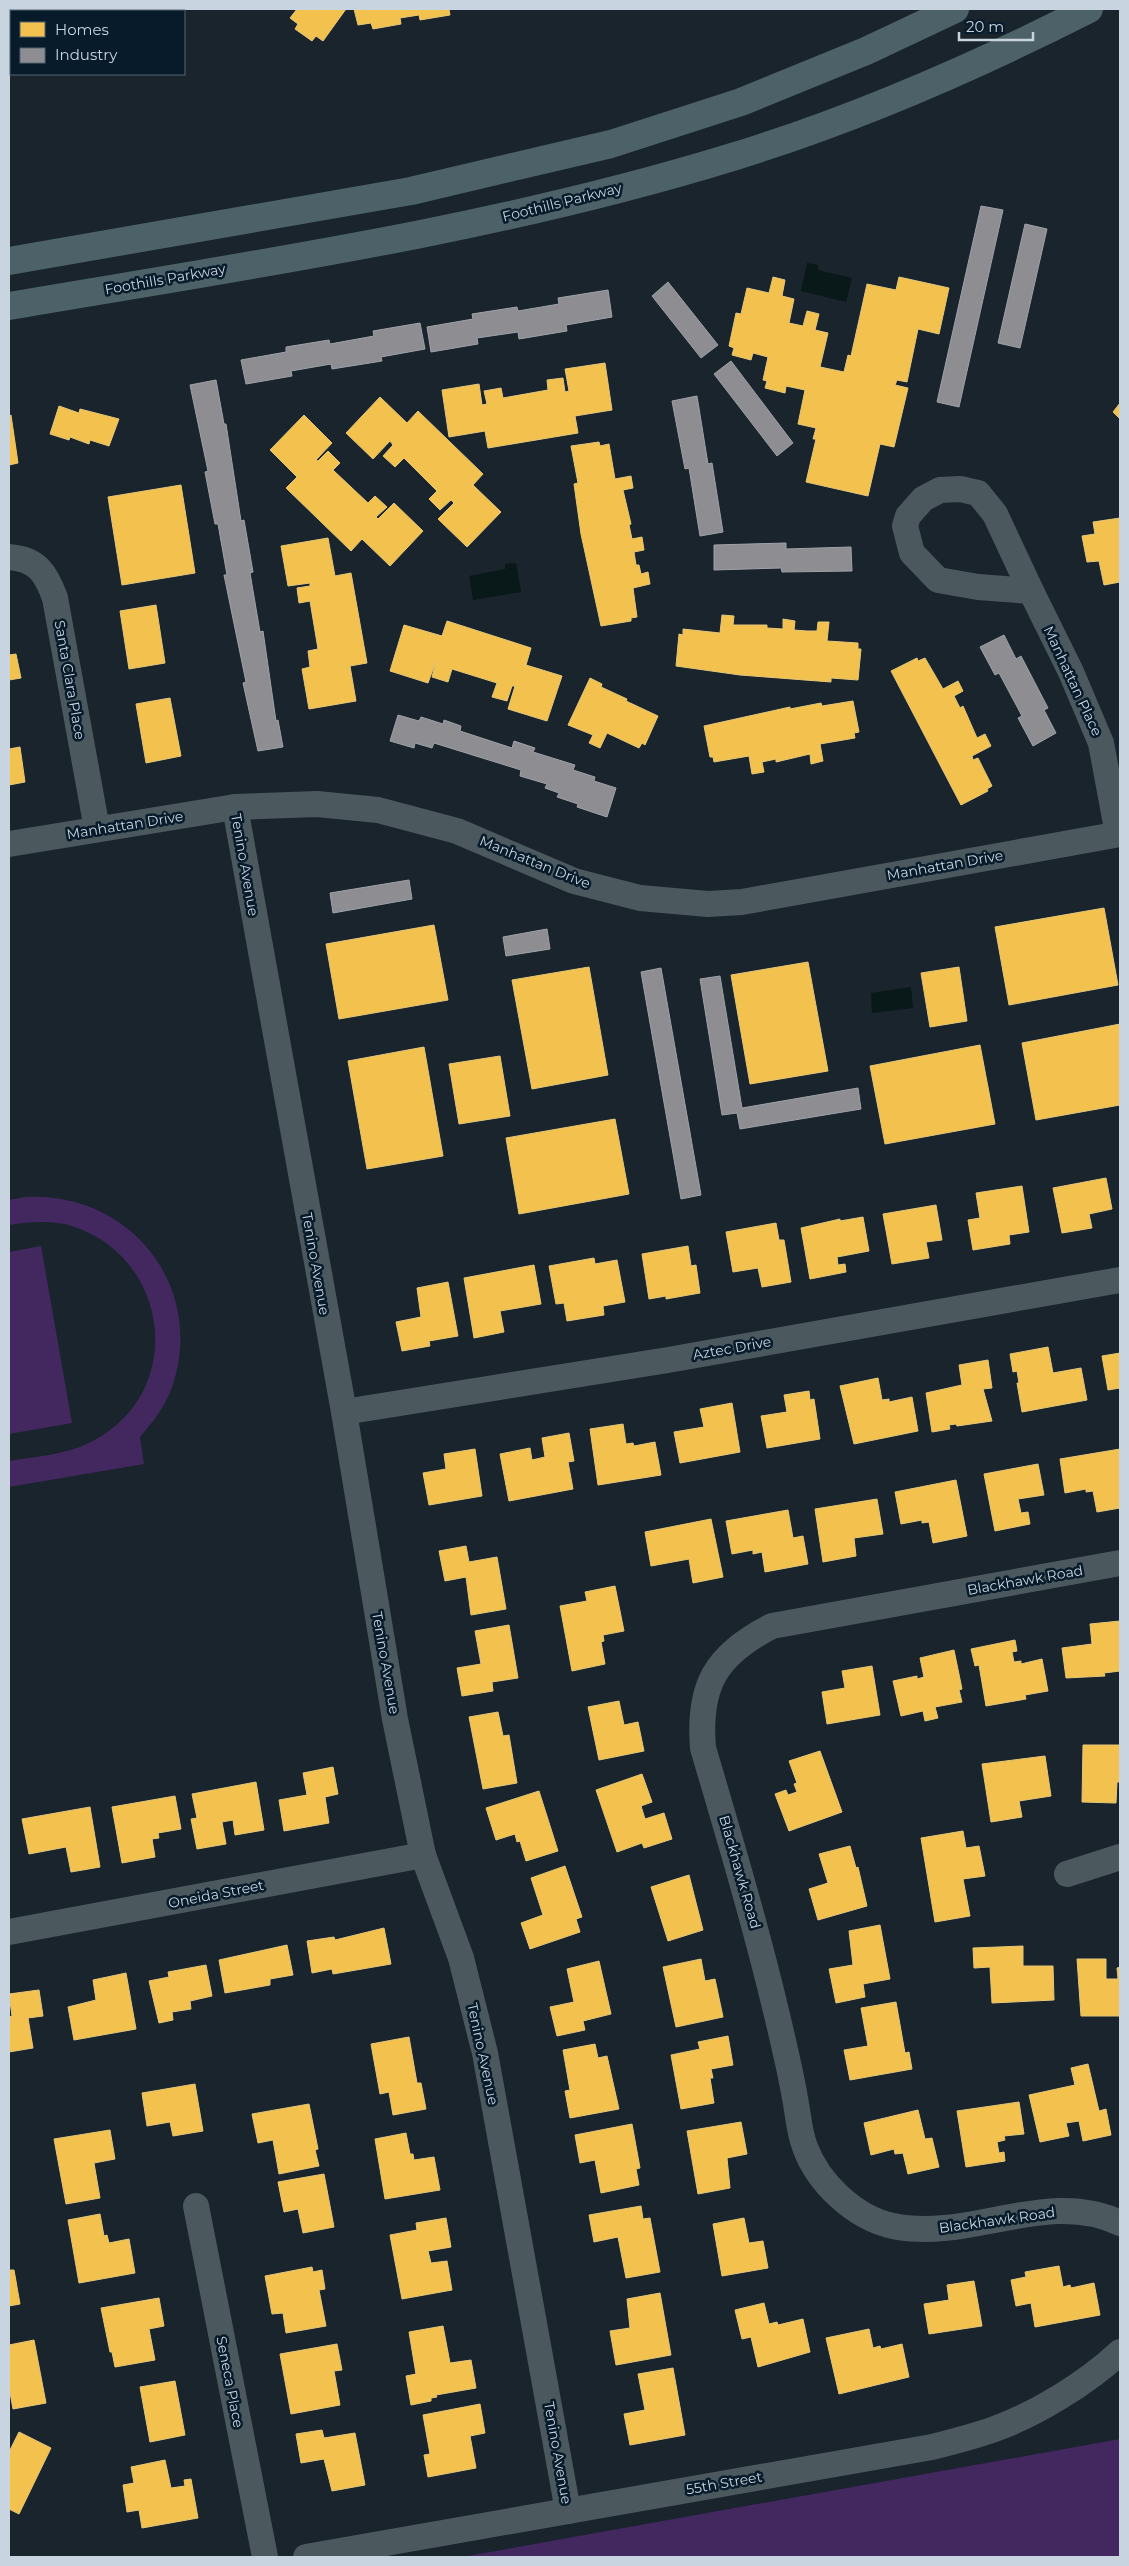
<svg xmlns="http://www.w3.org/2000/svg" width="1129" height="2566" font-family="Montserrat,sans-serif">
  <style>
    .green { fill: #42285f }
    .water { fill: #091818 }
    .homes { fill: #f2c14e; stroke: #e5c77a }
    .industry { fill: #8d8d92; stroke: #9fa2a9 }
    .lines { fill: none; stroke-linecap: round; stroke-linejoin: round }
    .minor { stroke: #4b585e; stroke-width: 26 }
    .trunk { stroke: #4c6268; stroke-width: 28 }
    .labels { text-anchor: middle; stroke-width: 5; stroke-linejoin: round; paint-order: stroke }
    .street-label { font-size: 14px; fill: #c8d4df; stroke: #081b2b }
  </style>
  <rect width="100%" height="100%" fill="#19242d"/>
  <g class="green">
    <path d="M26,1197C131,1191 208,1289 171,1390C164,1408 152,1423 140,1437L144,1464L9,1487V1461C41,1456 75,1454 103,1435C186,1381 166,1256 72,1226C51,1220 30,1222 9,1225V1200Z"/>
    <path d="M41,1246L72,1423L9,1434V1252Z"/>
    <path d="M1120,2439V2557H462Z"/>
  </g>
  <g class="water">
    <path d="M807,263L818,265V270L852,278L846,302L801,291Z"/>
    <path d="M516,563L521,592L473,600L469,576L505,569V564Z"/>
    <path d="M911,987L913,1008L872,1013L871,993Z"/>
  </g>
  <g class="homes">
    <path d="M297,9H346L323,41L316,36L312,41L295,29L298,24L290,18Z"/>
    <path d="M354,9H449L450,15L420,20L419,15L400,18L401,24L373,29L371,23L358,25Z"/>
    <path d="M773,277L785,280L782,296L794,299L789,323L803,326L807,311L819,314L815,330L828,333L820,367L844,372L848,355L851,356L867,284L896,290L899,277L949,288L939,334L918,329L907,382L897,380L895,385L908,388L894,447L880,444L868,496L806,482L816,439H813L816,428L798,424L805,390L786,386L785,393L765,388L767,381L763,380L768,357L753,353L751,360L732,355L734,348L729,346L736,313L741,314L747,288L769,293Z"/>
    <path d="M605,363L612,410L575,416L578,433L488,448L485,431L449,437L442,390L479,384L482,405L487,404L484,391L501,388L503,398L548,390L547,380L563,378L565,392L569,391L565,369Z"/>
    <path d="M380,397L407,423L418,411L483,474L473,485L501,512L467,547L438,519L454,503L451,500L440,510L429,499L437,491L404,458L395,467L383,456L393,445L390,441L373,459L346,433Z"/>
    <path d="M1120,403V419L1113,412Z"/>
    <path d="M59,406L79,413L80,409L119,419L109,446L90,440L89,444L70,437L69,440L50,434Z"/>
    <path d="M11,415L18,463L9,465V416Z"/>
    <path d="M304,415L332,443L316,460L318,461L328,451L340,463L333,470L368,503L375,496L387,507L376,517L378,519L394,503L423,531L390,566L362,539L351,551L286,488L297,477L270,450Z"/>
    <path d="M599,442L600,446L609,444L615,479L631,476L633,488L623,490L631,524L629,525L632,539L642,537L644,550L634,552L636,565H639L641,574L648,572L650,584L633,588L637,617L631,618V621L601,626L581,534L574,484L578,483L571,446Z"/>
    <path d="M181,485L195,573L122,585L108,497Z"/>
    <path d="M1120,518V582L1104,585L1099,561L1087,562L1082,536L1095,534L1093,522Z"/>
    <path d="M328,538L335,576L351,573L367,663L350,666L356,701L309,709L302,669L310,667L308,651L318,649L310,601L299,603L297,588L310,586V583L288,586L281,546Z"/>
    <path d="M156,605L165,663L129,669L120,611Z"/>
    <path d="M722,615L734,616L733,625H767V628L783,629V619L795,621L794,630L807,631H817L818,622H829L827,641L858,643V649H861L858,680L831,678V682L740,675L676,666L679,634L683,635V629L720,633Z"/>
    <path d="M447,621L531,648L526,665L562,676L547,721L508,709L515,686H512L507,701L492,697L497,683L452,669L448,682L432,677L436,661L428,683L390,671L404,625L442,636Z"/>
    <path d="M16,654L21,678L9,680V655Z"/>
    <path d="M917,658L918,661L925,658L943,689L958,681L963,691L954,696L960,708L963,706L977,738L985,734L991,746L972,756L973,760L978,758L992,786L987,789L988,791L961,805L891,671Z"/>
    <path d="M590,678L602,684L601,687L627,699L626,701L658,716L645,745L642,743L639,748L607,733L600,748L589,743L593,735L568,725Z"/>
    <path d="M170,698L181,756L146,763L136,704Z"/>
    <path d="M853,701L859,732L854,733L855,738L820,744L823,761L811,764L810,754L776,762V759L762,762L764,772L752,774L749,756L714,762L713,757H710L704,726L790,707V709L821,703L822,706Z"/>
    <path d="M20,747L25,782L9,785V749Z"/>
    <path d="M1104,908L1118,985L1009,1005L995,927Z"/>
    <path d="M434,925L448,1000L339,1019L326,944Z"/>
    <path d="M808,962L828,1071L750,1084L731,975Z"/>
    <path d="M589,967L608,1075L532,1089L512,980Z"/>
    <path d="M959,967L967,1021L930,1027L921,973Z"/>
    <path d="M1120,1024V1105L1036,1120L1022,1043Z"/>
    <path d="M980,1045L995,1124L885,1144L870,1066Z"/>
    <path d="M424,1047L443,1156L367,1169L348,1061Z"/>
    <path d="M500,1056L510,1116L459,1124L449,1064Z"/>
    <path d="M615,1119L629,1194L519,1214L506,1138Z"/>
    <path d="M1106,1178L1112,1209L1089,1214L1092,1228L1062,1233L1053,1188Z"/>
    <path d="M1022,1186L1029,1232L1009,1235L1010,1244L973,1250L968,1220L980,1218L976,1193Z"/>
    <path d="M936,1205L942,1240L926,1242L929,1258L892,1264L883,1214Z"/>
    <path d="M863,1217L869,1251L837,1257L838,1265L845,1264L846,1272L810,1279L801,1228L840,1219V1221Z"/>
    <path d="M776,1223L779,1240H784L791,1282L762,1287L758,1268L733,1272L726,1232Z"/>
    <path d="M688,1246L691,1266L696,1265L700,1293L666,1299V1296L649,1299L642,1254Z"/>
    <path d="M594,1258L595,1264L617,1260L625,1302L603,1306L604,1315L567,1321L564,1303L556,1304L549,1266Z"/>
    <path d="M534,1265L541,1304L500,1311L504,1332L474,1338L464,1278Z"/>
    <path d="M448,1282L458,1336L429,1341L430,1346L402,1351L396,1322L421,1317L417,1288Z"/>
    <path d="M1048,1347L1053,1373L1081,1368L1087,1400L1022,1412L1017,1383H1019L1017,1371L1013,1372L1010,1354Z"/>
    <path d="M1120,1353V1388L1108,1390L1102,1356Z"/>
    <path d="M988,1360L992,1388L983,1389L992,1421L957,1426L956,1424L949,1425L950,1429L932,1432L926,1393L962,1385L959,1365Z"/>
    <path d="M878,1378L882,1400L889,1399V1402L912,1397L918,1431L854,1444L840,1386Z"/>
    <path d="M809,1391L810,1400L814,1399L820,1439L767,1448L761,1416L787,1412L784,1395Z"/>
    <path d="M732,1403L740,1452L680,1463L674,1432L704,1427L700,1409Z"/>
    <path d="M623,1424L626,1444L633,1443L634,1446L655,1442L661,1475L598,1485L590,1429Z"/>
    <path d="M569,1433L574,1461L568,1462L573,1489L509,1501L500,1454L530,1448L532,1460L545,1457L542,1438Z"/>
    <path d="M475,1449L482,1496L429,1505L423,1473L446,1469L444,1454Z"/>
    <path d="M1120,1449V1508L1097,1512L1093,1491L1086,1492V1489L1065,1493L1060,1459Z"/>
    <path d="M1038,1464L1044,1495L1018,1499L1021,1513L1028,1512L1030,1524L995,1531L984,1474Z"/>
    <path d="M956,1480L967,1536L933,1543L929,1522L922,1523V1520L901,1524L895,1492Z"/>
    <path d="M877,1499L883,1534L854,1538L856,1556L823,1562L815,1509Z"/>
    <path d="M788,1510L793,1538L803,1536L808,1564L765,1572L762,1552L753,1554V1550L732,1554L726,1521Z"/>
    <path d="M711,1519L723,1577L693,1583L689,1559L651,1566L645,1532Z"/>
    <path d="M466,1546L469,1562L497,1557L506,1609L471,1615L466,1577L445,1581L439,1551Z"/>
    <path d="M615,1586L624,1631L603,1635L604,1641L601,1642L605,1664L572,1671L560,1606L587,1601L585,1592Z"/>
    <path d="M1120,1621V1671L1104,1673L1105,1676L1066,1678L1062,1648L1092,1644L1090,1624Z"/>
    <path d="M509,1625L518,1678L492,1682L493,1691L462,1696L457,1668L481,1664L475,1631Z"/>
    <path d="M1015,1640L1017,1651L1012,1652L1014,1662L1021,1661V1664L1042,1659L1048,1691L1025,1695L1026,1699L986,1706L979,1665L975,1666L971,1649Z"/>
    <path d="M954,1650L962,1689L959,1690L962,1702L935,1707L938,1718L925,1721L923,1711L901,1716L893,1681L917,1676V1679L924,1677L920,1658Z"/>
    <path d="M872,1666L880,1715L827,1724L822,1692L845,1688L842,1671Z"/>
    <path d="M619,1701L624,1725L638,1722L644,1751L599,1760L588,1707Z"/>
    <path d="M498,1712L503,1736L509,1735L517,1783L483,1789L469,1717Z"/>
    <path d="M1083,1745H1120V1782H1117L1116,1803L1082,1802Z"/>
    <path d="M820,1751L842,1812L789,1831L775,1794L786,1790L788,1795L797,1792L794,1784L797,1783L789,1761Z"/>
    <path d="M1045,1756L1051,1796L1019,1801L1022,1817L991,1822L982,1764Z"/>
    <path d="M333,1767L338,1794L325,1797L329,1823L284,1831L279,1800L307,1795L303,1773Z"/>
    <path d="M642,1774L652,1802L641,1806L645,1819L664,1813L672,1839L644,1848L642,1843L617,1852L596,1790Z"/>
    <path d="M256,1782L264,1830L235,1835L233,1820L222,1822L226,1844L197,1849L191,1819L197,1818L192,1794Z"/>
    <path d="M539,1791L558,1851L526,1861L520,1841L517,1842L515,1834L496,1840L486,1808Z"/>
    <path d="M175,1796L181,1829L158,1833L159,1838L152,1839L155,1857L122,1863L112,1807Z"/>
    <path d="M90,1807L100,1867L71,1872L66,1847L29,1854L22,1819Z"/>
    <path d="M963,1831L966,1848L979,1846L985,1876L963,1879L970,1916L935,1922L921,1838Z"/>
    <path d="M850,1846L856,1868L858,1867L867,1906L818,1920L809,1889L828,1883L819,1854Z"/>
    <path d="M565,1866L582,1917L576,1919L580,1932L530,1949L521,1923L543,1915L531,1878Z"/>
    <path d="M689,1875L703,1930L668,1941L651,1887Z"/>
    <path d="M880,1925L890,1979L863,1984L865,1997L836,2003L829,1969L853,1965L849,1931Z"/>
    <path d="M384,1928L391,1964L333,1974L332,1969L312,1973L307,1941L334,1937L335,1940Z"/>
    <path d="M287,1945L293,1975L270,1979V1985L225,1993L219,1960Z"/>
    <path d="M1023,1946V1966H1053L1054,2000L992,2003L990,1967L974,1968L973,1948Z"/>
    <path d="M701,1959L705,1981L715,1979L723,2017L676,2027L663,1967Z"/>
    <path d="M1077,1959H1106V1979H1118L1117,1968L1120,1967V2016H1081Z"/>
    <path d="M599,1961L611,2014L583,2021L585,2030L557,2036L550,2007L574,2002L567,1969Z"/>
    <path d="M206,1965L212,1996L190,2001L191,2009L172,2012L173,2020L159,2023L149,1981L169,1977L168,1972Z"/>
    <path d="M126,1973L136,2029L74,2040L68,2007L96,2000L93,1980Z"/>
    <path d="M39,1990L43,2016L28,2018L33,2048L9,2052V2017L12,2016L9,1994Z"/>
    <path d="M896,2002L905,2053L909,2052L912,2069L850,2080L844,2050L868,2046L861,2008Z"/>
    <path d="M728,2036L733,2065L711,2069L713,2078H710L714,2103L681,2109L671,2055L700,2049L698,2042Z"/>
    <path d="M409,2037L417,2083H421L426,2109L393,2115L389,2092L380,2094L371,2044Z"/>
    <path d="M595,2044L598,2058L607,2056L619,2109L570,2118L565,2091L570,2090L563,2050Z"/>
    <path d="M1088,2064L1099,2111L1106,2109L1111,2135L1083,2141L1079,2121L1066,2123L1069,2136L1040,2142L1029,2095L1075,2085L1071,2068Z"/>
    <path d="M195,2084L203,2131L173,2136L170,2122L147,2126L142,2093Z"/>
    <path d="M1019,2102L1024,2134L1004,2136L1005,2140L997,2142L999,2153L1004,2152L1005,2161L966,2167L957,2111Z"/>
    <path d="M309,2104L318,2149L315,2150L319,2166L279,2174L273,2140L258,2143L252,2114Z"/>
    <path d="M918,2110L925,2139L932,2138L939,2167L908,2174L903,2153L895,2154L894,2149L871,2155L864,2123Z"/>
    <path d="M741,2122L747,2154L727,2158L730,2188L698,2194L687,2131Z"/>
    <path d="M632,2124L640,2168L636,2169L639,2185L601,2193L595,2160L580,2163L575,2135Z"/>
    <path d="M110,2130L115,2159L94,2163L100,2198L66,2204L54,2139Z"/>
    <path d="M406,2133L410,2154H413L414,2160L434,2157L440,2190L385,2199L375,2139Z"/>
    <path d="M324,2174L334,2227L303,2233L298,2209L284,2212L278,2182Z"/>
    <path d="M641,2206L643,2219L650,2218L660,2272L626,2278L618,2237L594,2242L589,2215Z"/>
    <path d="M100,2214L104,2236L107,2235L109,2243L129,2239L135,2273L79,2283L68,2220Z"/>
    <path d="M446,2218L451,2247L428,2251L431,2263L447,2261L452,2290L402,2299L390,2235L417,2230L416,2223Z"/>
    <path d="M744,2218L749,2243L763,2241L768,2268L722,2276L713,2224Z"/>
    <path d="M1059,2266L1063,2287L1070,2285L1071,2288L1094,2283L1100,2315L1035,2327L1031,2303L1016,2306L1011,2280L1026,2277L1025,2272Z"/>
    <path d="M312,2267L313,2272L322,2270L325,2289L319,2290L326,2326L286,2333L283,2313L272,2314L265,2276Z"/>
    <path d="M9,2270H14L20,2304L9,2306Z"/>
    <path d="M974,2281L982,2326L929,2334L924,2304L949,2300L947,2285Z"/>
    <path d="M660,2293L671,2355L616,2365L610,2331L630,2328L627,2299Z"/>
    <path d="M159,2298L164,2326L149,2329L155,2360L115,2367L112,2352H110L101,2308Z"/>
    <path d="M764,2303L769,2324L777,2322L778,2325L803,2319L810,2352L758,2367L751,2337L742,2339L735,2310Z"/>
    <path d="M443,2326L450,2363L471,2360L476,2388L436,2395L437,2397L431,2398V2401L411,2405L406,2376L416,2374L409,2332Z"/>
    <path d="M869,2329L873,2348L880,2346L881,2349L902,2344L909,2377L839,2394L826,2338Z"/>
    <path d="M34,2340L46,2403L13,2409L9,2387V2345Z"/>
    <path d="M337,2344L342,2370L334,2371L340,2405L291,2414L280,2354Z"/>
    <path d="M673,2368L685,2435L630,2445L624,2414L645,2410L638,2374Z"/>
    <path d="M175,2381L185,2435L150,2442L140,2387Z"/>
    <path d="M480,2404L485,2433L470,2436L476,2468L428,2477L424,2455L430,2454L423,2415Z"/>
    <path d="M322,2430L324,2438L355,2433L365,2485L332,2491L324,2459L301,2463L296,2434Z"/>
    <path d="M19,2432L51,2448L19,2514L9,2509V2452Z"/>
    <path d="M165,2460L171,2488L185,2486L184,2480L191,2479L198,2518L142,2528L139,2510L127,2512L123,2485L134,2483L131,2467Z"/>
  </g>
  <g class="industry">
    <path d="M981,206L1003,210L959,407L937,402Z"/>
    <path d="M1025,224L1047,229L1020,348L998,343Z"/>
    <path d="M668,282L718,345L701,358L652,296Z"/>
    <path d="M608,290L612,317L566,325L567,331L519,339L518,332L477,338L478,344L431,352L427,327L473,319L472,314L517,307L518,311L559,304L558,298Z"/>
    <path d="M420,323L425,349L381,357L382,361L332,369L331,364L291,371L292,376L246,384L241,360L286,352V347L329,340L330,344L374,336L373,331Z"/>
    <path d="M731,361L793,443L777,456L714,374Z"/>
    <path d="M216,380L224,424H226L241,521L244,520L253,572L250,573L260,632L263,631L276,721L278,720L283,747L258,751L243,683L246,682L224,575H227L218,524H215L205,472L208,471L190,385Z"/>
    <path d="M697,396L708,464L712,463L723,532L700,536L689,468L685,469L672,401Z"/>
    <path d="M786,543V549L851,547L852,571L782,572L781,568L714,570V545Z"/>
    <path d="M1004,635L1016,659L1021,656L1048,708L1044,710L1056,733L1033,746L1018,718L1022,716L999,673L995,675L980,647Z"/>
    <path d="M398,715L419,721L421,717L443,724L444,720L461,726L460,731L512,748L514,741L535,748L533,752L575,765L573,770L595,777L594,781L616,788L607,817L577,807L578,804L557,797L559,793L545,788L547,784L520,776L521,770L434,743L432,748L415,743L414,748L390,741Z"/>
    <path d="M409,880L412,899L333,913L330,893Z"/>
    <path d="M547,929L550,949L506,956L503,937Z"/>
    <path d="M661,968L701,1195L681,1199L641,972Z"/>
    <path d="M720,976L742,1108L858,1088L861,1109L740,1129L737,1113L722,1115L700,979Z"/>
  </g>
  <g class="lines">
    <g class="minor">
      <path d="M960,489L978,493L995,514L1031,591L978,587L938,580L912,553L905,526L908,516L923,499L940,490Z"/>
      <path d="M9,557C37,559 46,573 55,598L97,829"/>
      <path d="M1031,591L1071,672L1101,743L1118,834"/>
      <path d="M235,807L344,1412L395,1719L423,1855L461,1958L485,2053L568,2511"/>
      <path d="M9,844L235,807L317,804L378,810L457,831L574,881L640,898L708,904L742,902L1120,834"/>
      <path d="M344,1412L668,1360L1120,1280"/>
      <path d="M1120,1563L772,1626C715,1655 698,1686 703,1748C729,1836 755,1923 776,2011C783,2040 790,2069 795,2098C798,2113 799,2132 805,2147C818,2183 855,2218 893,2226C969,2242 1048,2188 1120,2223"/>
      <path d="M1067,1874L1120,1857"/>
      <path d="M9,1932L423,1855"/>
      <path d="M196,2206L265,2557"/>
      <path d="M306,2557L932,2447C952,2442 972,2437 992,2430C1035,2415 1087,2383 1120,2352"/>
    </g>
    <g class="trunk">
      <path d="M9,261L411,191L611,144L741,102L866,51L955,9"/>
      <path d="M9,306C250,265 494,230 729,158C854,120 973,68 1089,9"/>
    </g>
  </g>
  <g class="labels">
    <g class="street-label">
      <text transform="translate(562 202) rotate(-14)" y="5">Foothills Parkway</text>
      <text transform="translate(165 279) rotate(-10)" y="5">Foothills Parkway</text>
      <text transform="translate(70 680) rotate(80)" y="5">Santa Clara Place</text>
      <text transform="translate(1073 681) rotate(65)" y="5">Manhattan Place</text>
      <text transform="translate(125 825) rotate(-9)" y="5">Manhattan Drive</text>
      <text transform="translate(535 862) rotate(22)" y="5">Manhattan Drive</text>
      <text transform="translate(245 865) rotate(80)" y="5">Tenino Avenue</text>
      <text transform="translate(945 865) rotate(-10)" y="5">Manhattan Drive</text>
      <text transform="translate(316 1264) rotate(80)" y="5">Tenino Avenue</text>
      <text transform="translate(732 1348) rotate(-10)" y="5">Aztec Drive</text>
      <text transform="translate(1025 1580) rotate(-10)" y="5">Blackhawk Road</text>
      <text transform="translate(386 1663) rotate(80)" y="5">Tenino Avenue</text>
      <text transform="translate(740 1872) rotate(74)" y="5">Blackhawk Road</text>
      <text transform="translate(216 1894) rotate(-11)" y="5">Oneida Street</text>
      <text transform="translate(483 2054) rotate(78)" y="5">Tenino Avenue</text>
      <text transform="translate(997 2220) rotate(-8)" y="5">Blackhawk Road</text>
      <text transform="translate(230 2382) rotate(79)" y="5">Seneca Place</text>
      <text transform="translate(558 2453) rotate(80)" y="5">Tenino Avenue</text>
      <text transform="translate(724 2483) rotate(-10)" y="5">55th Street</text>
    </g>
  </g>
  <rect width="1129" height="2566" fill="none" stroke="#c8d4df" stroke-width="20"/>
  <rect x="10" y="10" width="175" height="65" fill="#081b2b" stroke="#556573"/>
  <rect x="20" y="22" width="25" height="15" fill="#f2c14e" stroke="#556573"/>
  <text x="55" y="35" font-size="15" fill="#c8d4df">Homes</text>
  <rect x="20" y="48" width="25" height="15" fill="#8d8d92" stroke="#556573"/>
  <text x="55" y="60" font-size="15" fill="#c8d4df">Industry</text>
  <path d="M959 32v8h74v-8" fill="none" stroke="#c8d4df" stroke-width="2.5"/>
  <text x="966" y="32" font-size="15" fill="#c8d4df" stroke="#081b2b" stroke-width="4" paint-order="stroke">20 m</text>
</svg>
